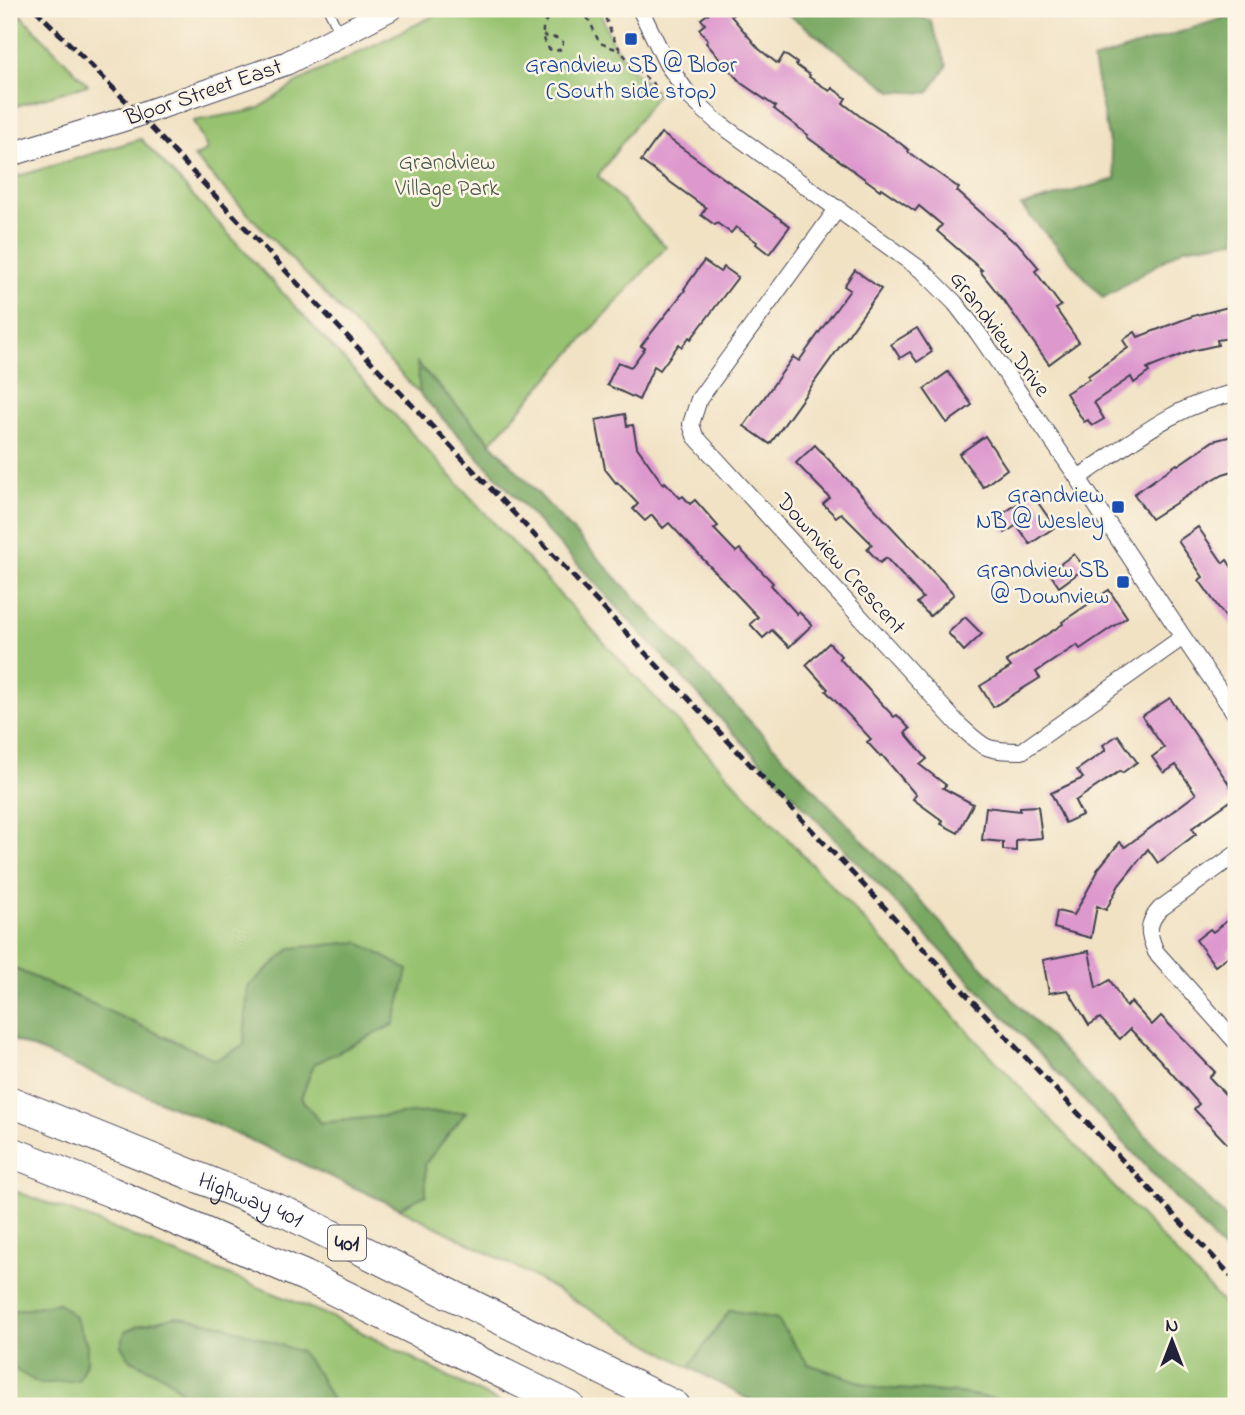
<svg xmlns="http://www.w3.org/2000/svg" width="1245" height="1415" font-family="'Indie Flower',sans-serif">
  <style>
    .green { fill: #97c270; stroke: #5c7256; stroke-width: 2 }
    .forest { fill: #79a862; stroke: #4e654e; stroke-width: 2 }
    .building { fill: #dd98ce }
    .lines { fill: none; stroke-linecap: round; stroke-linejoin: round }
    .lane-casing { stroke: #413f50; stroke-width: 10 }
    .street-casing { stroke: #413f50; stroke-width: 18 }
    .secondary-casing { stroke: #413f50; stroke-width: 25 }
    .highway-casing { stroke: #413f50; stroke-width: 32 }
    .path { stroke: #413f50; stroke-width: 2.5; stroke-dasharray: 5 5; stroke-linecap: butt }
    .lane { stroke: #fff; stroke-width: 8 }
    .street { stroke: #fff; stroke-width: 16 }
    .secondary { stroke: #fff; stroke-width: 23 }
    .highway { stroke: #fff; stroke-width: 30 }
    .rail { stroke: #22223b; stroke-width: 5; stroke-dasharray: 10 5; stroke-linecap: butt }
    .transit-dot { fill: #1a4fb4; stroke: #fcf5e5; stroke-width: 2.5 }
    .labels { text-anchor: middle; stroke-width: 5; stroke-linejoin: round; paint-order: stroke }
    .shield { fill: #fcf5e5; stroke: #63616e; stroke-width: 2 }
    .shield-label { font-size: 21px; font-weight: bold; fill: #22223b }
    .transit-label { font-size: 23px; fill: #164399; stroke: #fcf5e5; text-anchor: end }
    .street-label { font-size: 23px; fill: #22223b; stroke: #fcf5e5 }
    .park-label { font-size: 23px; fill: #4b5a4e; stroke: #fcf5e5 }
  </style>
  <rect width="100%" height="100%" fill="#fcf5e5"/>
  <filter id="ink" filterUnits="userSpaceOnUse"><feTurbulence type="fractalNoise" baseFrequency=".0143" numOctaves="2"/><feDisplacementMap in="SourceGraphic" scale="14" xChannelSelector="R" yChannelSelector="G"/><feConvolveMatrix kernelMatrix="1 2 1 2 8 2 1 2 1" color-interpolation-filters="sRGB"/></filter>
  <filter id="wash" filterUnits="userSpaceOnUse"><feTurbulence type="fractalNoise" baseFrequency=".00686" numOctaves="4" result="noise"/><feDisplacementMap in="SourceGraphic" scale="28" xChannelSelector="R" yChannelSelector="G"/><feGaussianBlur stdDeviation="1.57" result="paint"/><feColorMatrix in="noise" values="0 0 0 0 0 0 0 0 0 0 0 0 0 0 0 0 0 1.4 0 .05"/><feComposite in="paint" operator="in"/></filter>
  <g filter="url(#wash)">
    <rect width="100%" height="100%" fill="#f1e2c4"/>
    <g class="green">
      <path d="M9,9H15L88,85L9,108Z"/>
      <path d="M448,9H599L612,42L630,68L658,93L598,176L666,247L491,442L418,364L420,394L194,157L208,150L193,121L250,111L259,108L301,80Z"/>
      <path d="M141,139L633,674L1236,1317V1406H1035L959,1393L877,1388L808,1364L776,1319L730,1310L689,1367L518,1268L399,1208L426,1195L425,1164L465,1112L413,1113L320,1123L301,1098L314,1064L394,1024L408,970L358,942L248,987L244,1045L216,1060L9,966V179Z"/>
      <path d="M9,1189L70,1211L330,1316L506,1406H335L318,1374L131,1360L166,1377L197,1406H9V1348L87,1360L59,1303L11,1311L9,1313Z"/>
    </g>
    <g class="forest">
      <path d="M781,9H878L930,20L947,66L928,93L892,91Z"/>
      <path d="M1236,14V240L1184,248L1103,298L1021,206L1116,179L1093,60Z"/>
      <path d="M417,363L727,697L1026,1013L1236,1228V1264L1132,1151L730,729L420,394Z"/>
      <path d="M358,942L408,970L394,1024L314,1064L301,1098L320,1123L413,1113L466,1112L425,1164L426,1195L399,1208L228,1130L9,1038V966L216,1060L244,1045L248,987L291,948Z"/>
      <path d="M59,1303L74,1316L87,1344V1360L78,1380L40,1384L19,1372L9,1364V1313L11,1311Z"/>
      <path d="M730,1310L777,1319L808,1364L877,1388L959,1393L1035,1406H761L689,1367Z"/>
      <path d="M176,1316L226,1326L301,1352L318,1374L335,1406H197L166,1377L131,1360L121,1346L125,1332L138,1326Z"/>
    </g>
    <g id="blocks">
      <g class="building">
        <path d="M714,9H740L731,16L759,49L778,64L784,54L797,63L796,65L810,75L809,77L830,91L832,88L846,98L843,103L861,117L896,140L909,150L908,152L959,188L957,191L1014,242L1016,241L1039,268L1035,271L1061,306L1056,309L1079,342L1049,364L1004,301L980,271L982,270L937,231L942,225L919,206L915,211L881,188L880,190L807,137L808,135L774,109L776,107L741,83L706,43L708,40L699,29L705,24L701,19Z"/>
        <path d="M661,133L790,226L769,254L756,244L757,242L736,227L731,233L717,223L715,225L701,215L706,208L641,161Z"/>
        <path d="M704,261L720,272L724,267L738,277L691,339L689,337L682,347L679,344L660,370L654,366L639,400L607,385L618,362L631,367L645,348L641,346L685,290L684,289Z"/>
        <path d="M855,270L881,289L770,444L744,426L793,357L799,361L828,320L850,290L844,286Z"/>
        <path d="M1236,305V337L1217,340L1218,345L1191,351L1147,369L1149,372L1134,383L1131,377L1094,402L1104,419L1092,426L1088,420L1084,422L1066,393L1089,379L1088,376L1128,348L1123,340L1135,332L1138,337L1193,316Z"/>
        <path d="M917,328L932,352L917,362L910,352L900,358L891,344Z"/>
        <path d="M948,372L972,405L947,423L924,389Z"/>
        <path d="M625,414L627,426L633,425L637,447L663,484L665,482L680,498L683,496L690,504L695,500L718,526L714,529L736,552L740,549L773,583L771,585L797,614L799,612L812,625L789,647L772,630L763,638L750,624L758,617L669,523L663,528L652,515L645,521L633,509L638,504L617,482L616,483L605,469L596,420Z"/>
        <path d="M1236,435V461L1231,462L1233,471L1223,474L1207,483L1151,519L1134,494L1177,464L1178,465L1213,441Z"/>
        <path d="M985,436L1007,469L983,487L959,454Z"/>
        <path d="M815,445L954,594L930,616L917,603L923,598L886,558L880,563L867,549L872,544L841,513L836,517L823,504L830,498L796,463Z"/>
        <path d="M1032,494L1055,527L1030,544L1017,525L1005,533L995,519Z"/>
        <path d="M1198,527L1223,563L1227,560L1236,574V632L1199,580L1203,577L1178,541Z"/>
        <path d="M1074,554L1085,568L1059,587L1049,572Z"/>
        <path d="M1109,590L1127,617L1080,649L1077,645L1036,672L1040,678L993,707L980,686L1011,667L1006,661L1063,624L1062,622Z"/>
        <path d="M965,617L982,634L964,651L948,633Z"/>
        <path d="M829,643L841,656L839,658L894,717L897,715L910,729L905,733L927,759L920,765L946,785L943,788L973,804L958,833L941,824L943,821L913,799L916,795L882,755L880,756L867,742L871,739L826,691L828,689L806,665Z"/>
        <path d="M1170,698L1227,781L1236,795V797L1192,828L1196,834L1158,863L1148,849L1119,885L1106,910L1097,906L1091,938L1054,928L1057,911L1074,915L1098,871L1097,870L1120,842L1125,847L1196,794L1176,765L1164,773L1152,757L1164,748L1142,716Z"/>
        <path d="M1118,735L1137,762L1122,773L1120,771L1075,801L1082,815L1065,823L1051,793L1083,778L1077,770L1106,750L1103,745Z"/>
        <path d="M1038,806L1042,838L1016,840V851L1003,850V842L982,840L986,807L1020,811V807Z"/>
        <path d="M1236,914V946L1228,952L1230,955L1215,966L1196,940L1210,929L1213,932Z"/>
        <path d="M1089,951L1096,988L1110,980L1126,1007L1131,1002L1152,1025L1161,1016L1215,1072L1209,1077L1236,1106V1153L1194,1109L1199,1104L1159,1059L1130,1029L1120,1039L1100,1018L1089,1025L1068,990L1049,993L1043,960Z"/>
      </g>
    </g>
  </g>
  <g filter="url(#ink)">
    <use href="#blocks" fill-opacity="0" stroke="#413f50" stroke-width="2"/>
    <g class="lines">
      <defs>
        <path id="lane" d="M328,9L340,34"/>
        <g id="street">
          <path d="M640,9L667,64L691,98L716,121L924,272L955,303L978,333L1078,478L1183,637L1236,715"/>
          <path d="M838,208L699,399L691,424L695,436L958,724C985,749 985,751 1022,751L1183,637"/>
          <path d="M1078,478C1128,445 1176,403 1236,393"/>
          <path d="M1236,854L1160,909C1146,924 1148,934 1156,952L1236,1042"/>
        </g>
        <path id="secondary" d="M9,155L138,115L287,63L390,9"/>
        <g id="highway">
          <path id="s1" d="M9,1101L289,1214L675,1406"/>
          <path d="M9,1151L111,1192L305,1276L569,1406"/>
        </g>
      </defs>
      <use href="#lane" class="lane-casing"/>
      <use href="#street" class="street-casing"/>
      <use href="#secondary" class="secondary-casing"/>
      <use href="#highway" class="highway-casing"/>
      <g class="path">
        <path d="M602,9C606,19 610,31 615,41C625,60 642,74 658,88"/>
        <path d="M543,35L547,37L558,38L563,42L562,49L555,51L549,49C546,44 543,38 543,33C541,13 569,2 584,14C592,21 594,34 600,43L621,51"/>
      </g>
      <use href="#lane" class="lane"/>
      <use href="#street" class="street"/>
      <use href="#secondary" class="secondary"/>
      <use href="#highway" class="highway"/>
      <path class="rail" d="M35,9L126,101L1236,1281"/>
    </g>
  </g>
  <g class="transit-dot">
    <rect x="624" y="32" width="14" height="14" rx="3.5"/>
    <rect x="1111" y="500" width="14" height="14" rx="3.5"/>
    <rect x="1116" y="575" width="14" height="14" rx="3.5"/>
  </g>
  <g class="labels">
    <rect class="shield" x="328" y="1225.5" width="38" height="35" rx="5"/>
    <g class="shield-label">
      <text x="347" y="1250">401</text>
    </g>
    <g class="transit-label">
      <text x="631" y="72" text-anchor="middle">Grandview SB @ Bloor<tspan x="631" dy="26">(South side stop)</tspan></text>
      <text x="1104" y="502">Grandview<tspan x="1104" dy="26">NB @ Wesley</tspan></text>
      <text x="1109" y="577">Grandview SB<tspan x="1109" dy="26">@ Downview</tspan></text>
    </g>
    <g class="street-label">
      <text transform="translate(203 91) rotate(-19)" y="8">Bloor Street East</text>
      <text transform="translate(1001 333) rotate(53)" y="8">Grandview Drive</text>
      <text transform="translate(842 563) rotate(48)" y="8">Downview Crescent</text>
      <text dy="8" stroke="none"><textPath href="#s1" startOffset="261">Highway 401</textPath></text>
    </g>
    <g class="park-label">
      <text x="447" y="169">Grandview<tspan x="447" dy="26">Village Park</tspan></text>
    </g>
  </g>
  <rect width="1245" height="1415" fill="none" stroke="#fcf5e5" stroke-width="35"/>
  <g transform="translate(1172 1341)" stroke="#fcf5e5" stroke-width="5" paint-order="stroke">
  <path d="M0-5L12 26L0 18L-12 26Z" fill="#22223b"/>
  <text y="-10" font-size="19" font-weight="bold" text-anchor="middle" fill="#22223b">N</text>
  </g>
</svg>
